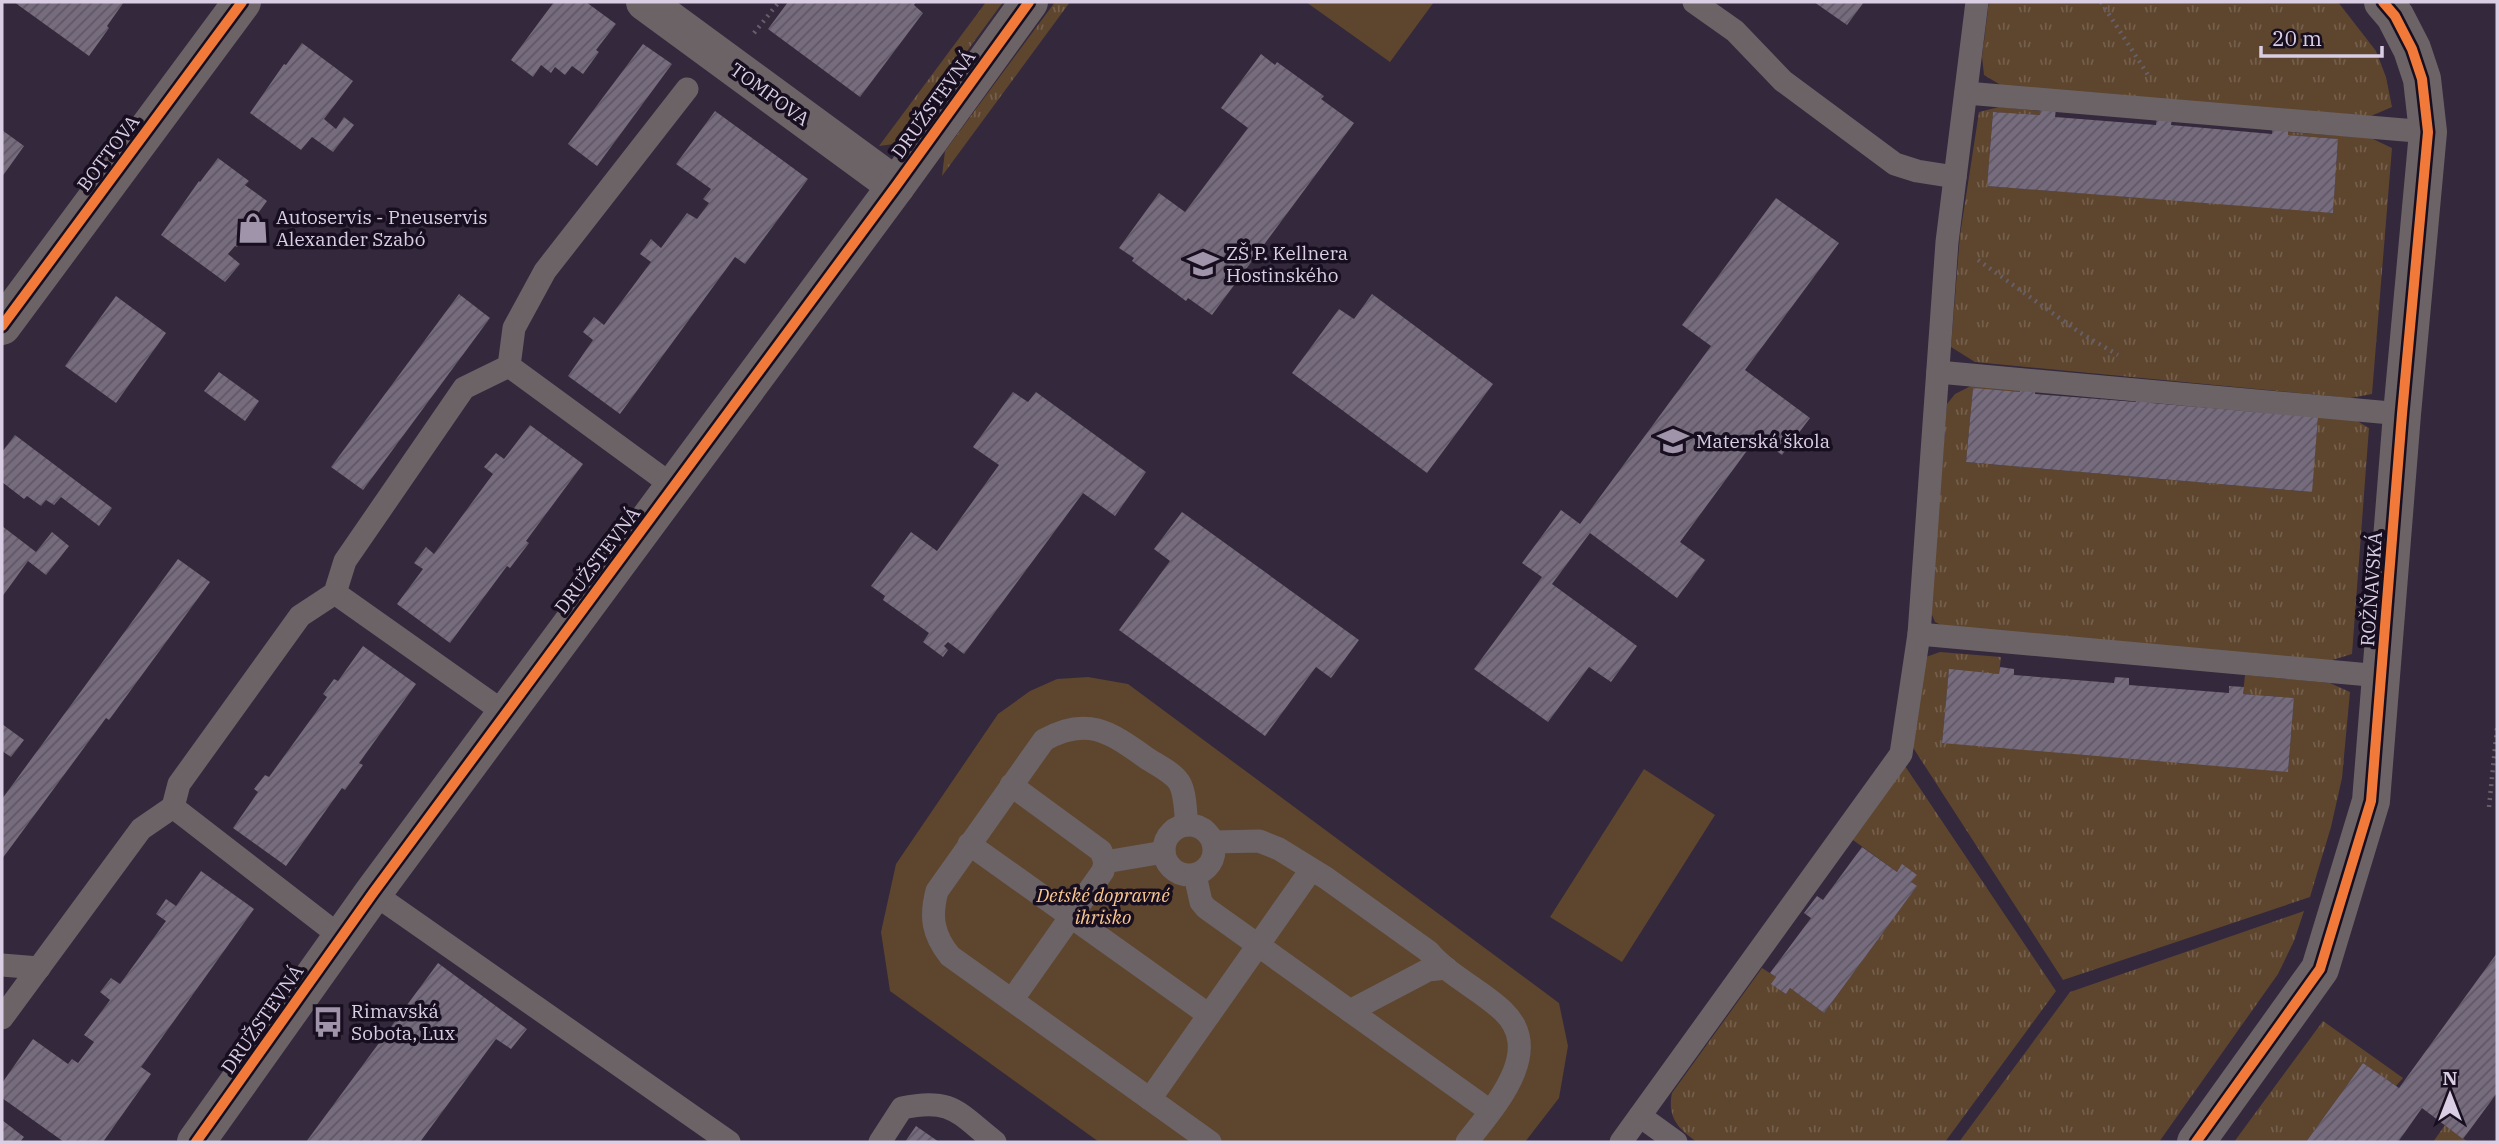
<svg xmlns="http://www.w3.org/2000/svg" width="2499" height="1144" font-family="'IBM Plex Serif',serif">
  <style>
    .grass { fill: url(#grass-tufts) }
    .park { fill: #5e452e }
    .building { fill: url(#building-hatch) }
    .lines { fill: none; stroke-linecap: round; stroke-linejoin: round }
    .path { stroke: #665f67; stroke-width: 4.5; stroke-dasharray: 2 5; stroke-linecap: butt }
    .service { stroke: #6c6367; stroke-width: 23 }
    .minor { stroke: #6c6367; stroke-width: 38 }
    .cycleway-casing { stroke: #170f1f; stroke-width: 15 }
    .cycleway { stroke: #f17a3a; stroke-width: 10 }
    .labels { text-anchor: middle; stroke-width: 7; stroke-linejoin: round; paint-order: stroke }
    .street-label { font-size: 19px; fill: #d9cee4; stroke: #170f1f }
    .poi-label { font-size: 19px; fill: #d9cee4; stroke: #170f1f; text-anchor: start }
    .park-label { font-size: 19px; font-style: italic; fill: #fdc88f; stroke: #170f1f }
  </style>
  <defs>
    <pattern id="grass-tufts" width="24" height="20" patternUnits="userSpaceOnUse" patternTransform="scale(1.75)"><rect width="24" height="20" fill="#5e452e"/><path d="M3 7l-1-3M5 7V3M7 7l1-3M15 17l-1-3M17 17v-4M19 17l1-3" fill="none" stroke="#745f4c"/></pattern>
    <pattern id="building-hatch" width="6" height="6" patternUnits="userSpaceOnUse" patternTransform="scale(1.75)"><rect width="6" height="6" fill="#766c7e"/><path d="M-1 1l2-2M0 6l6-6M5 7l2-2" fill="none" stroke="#5e5764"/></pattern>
  </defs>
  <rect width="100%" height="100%" fill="#33283c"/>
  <g class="grass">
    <path d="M986,2H1003L902,140L894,144L879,146Z"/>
    <path d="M1055,2H1070L942,176L945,151Z"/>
    <path d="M1989,2H2338L2376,51L2386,77L2392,107L2371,116L2004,87L1984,75L1982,57Z"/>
    <path d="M1999,107L2041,111L2040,115L1993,112L1987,186L2333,212L2338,139L2288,135V132L2371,138L2392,148L2372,394L2350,398L1975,362L1951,347L1960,235L1979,112Z"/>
    <path d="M1971,386L2020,390V392L1973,389L1966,462L2311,492L2318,417L2354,419L2369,428L2352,654L2329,661L1945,627L1935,622L1930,610L1947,404L1955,394Z"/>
    <path d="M1940,652L2001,657L1999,674L1949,670L1942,742L2288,771L2294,698L2243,694L2245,675L2330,683L2350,692L2342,778L2331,827L2310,897L2063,980L1912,746L1926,657Z"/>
    <path d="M1905,766L2056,991L1945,1142H1697C1678,1129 1667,1117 1672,1093L1762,968L1776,977L1772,984L1786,994L1790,988L1824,1013L1916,887L1911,882L1916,875L1902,865L1897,872L1853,840Z"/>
    <path d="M2304,911L2294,941L2278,974L2159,1142H1959L2070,992Z"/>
    <path d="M2323,1021L2403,1078L2396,1086L2363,1063L2306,1142H2234Z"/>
    <path d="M2445,1125L2468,1142H2433Z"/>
  </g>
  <g class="park">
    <path d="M1306,2H1434L1390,62Z"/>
    <path d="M1088,677L1128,684L1559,1003L1568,1046L1559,1098L1525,1142H1099L890,991L881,932L896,864L998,714L1030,691L1057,679Z"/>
    <path d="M1644,769L1715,815L1622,962L1550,917Z"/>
  </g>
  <g class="building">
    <path d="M14,2H124L107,26L109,28L89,56Z"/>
    <path d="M554,2H586L616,24L596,50L599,52L583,74L572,66L565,75L555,67L551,73L541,65L533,77L511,60Z"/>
    <path d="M788,2H916L914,5L923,13L860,97L768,29Z"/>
    <path d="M1814,2H1864L1847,25Z"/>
    <path d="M302,43L353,81L324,119L336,129L344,117L354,125L333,152L312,137L301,150L250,113L284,64L286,65Z"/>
    <path d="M643,44L672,64L597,166L568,144Z"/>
    <path d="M1261,54L1275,65L1277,62L1324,96L1321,99L1354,123L1212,315L1188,298L1186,301L1132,261L1134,258L1119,248L1159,193L1185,212L1248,128L1221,108Z"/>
    <path d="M2041,108L2056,109L2055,117L2156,125L2157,117L2172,118L2171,125L2272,134L2273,125L2288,127V135L2338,139L2333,213L1987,186L1993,112L2040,115Z"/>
    <path d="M715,111L808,179L745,264L735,257L620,414L568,376L593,340L583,332L594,317L604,325L651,262L640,254L651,239L661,248L687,213L697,219L709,203L703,199L711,189L676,164Z"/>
    <path d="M2,130L24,146L2,177Z"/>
    <path d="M218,158L249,181L245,185L267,201L242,235L244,237L237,247L235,246L228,254L240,264L225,282L161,235L199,181L200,182Z"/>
    <path d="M1776,198L1839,243L1745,370L1810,418L1782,455L1757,437L1680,542L1705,560L1677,598L1590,533L1552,584L1637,646L1611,682L1589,667L1548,722L1474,669L1542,577L1522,563L1561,510L1580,524L1711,346L1682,325Z"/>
    <path d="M459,294L490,318L363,490L331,467Z"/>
    <path d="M1372,294L1493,384L1427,473L1292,373L1339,309L1354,319Z"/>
    <path d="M116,296L166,333L116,403L65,366Z"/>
    <path d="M219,372L259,401L245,421L204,391Z"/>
    <path d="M2020,385L2036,386L2035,394L2136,402L2137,394L2152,395L2151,403L2318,417L2312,492L1966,462L1973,388L2020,392Z"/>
    <path d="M1013,392L1028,402L1036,392L1146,472L1115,516L1083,493L964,654L948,642L944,646L948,650L943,657L923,642L929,633L883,600L885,596L871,586L911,532L937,551L999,465L973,447Z"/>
    <path d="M530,425L583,464L526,541L529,543L510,568L507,566L450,643L397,604L423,569L414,563L426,547L434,554L493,474L484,467L496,453L504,459Z"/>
    <path d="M15,435L112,508L99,526L61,497L54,505L46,500L41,506L27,496L24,499L2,482V452Z"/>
    <path d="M1182,512L1359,640L1331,678L1316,667L1265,736L1119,630L1170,561L1154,549Z"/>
    <path d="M2,526L36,552L52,532L69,546L46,575L28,561L2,597Z"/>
    <path d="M178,559L210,582L109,720L106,718L2,859V799Z"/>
    <path d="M363,646L416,684L359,763L363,765L345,790L342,788L286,866L233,828L258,792L254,789L265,775L269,777L327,697L323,694L334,679L338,681Z"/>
    <path d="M2000,667L2014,669V675L2114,683L2115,677L2129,678V685L2229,693V686L2244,687L2243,694L2294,698L2288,772L1942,743L1949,669L1999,674Z"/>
    <path d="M2,724L24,740L11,757L2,751Z"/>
    <path d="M1862,847L1897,872L1902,864L1917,875L1911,882L1917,886L1824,1013L1790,988L1786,994L1771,984L1776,977L1770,973L1811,918L1804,913L1817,896L1823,900Z"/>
    <path d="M201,871L254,909L141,1067L151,1074L103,1142H64L2,1098V1083L33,1039L68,1064L72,1059L78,1063L94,1042L84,1035L110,1000L100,992L111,978L120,984L166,921L156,914L166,899L176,906Z"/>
    <path d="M2497,953V1093L2463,1139L2422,1108L2398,1142H2306L2363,1063L2399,1088Z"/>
    <path d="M438,963L527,1029L511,1049L496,1039L420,1142H306Z"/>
    <path d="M2,1120L24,1137L20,1142H2Z"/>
    <path d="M916,1126L939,1142H905Z"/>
  </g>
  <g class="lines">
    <g class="path">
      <path d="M2101,2L2150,78"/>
      <path d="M754,33L779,2"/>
      <path d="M1978,260L2079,332L2118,355"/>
      <path d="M2489,807L2497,728"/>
    </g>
    <g class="service">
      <path d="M1694,2L1735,31L1783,81L1895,164L1917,171L1955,177"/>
      <path d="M1966,93L2428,132"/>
      <path d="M1938,372L2402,414"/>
      <path d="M673,486L509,366L514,328L545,271L687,89"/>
      <path d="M335,593L505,713"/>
      <path d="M1919,634L2381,676"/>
      <path d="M1011,785L1101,851L1105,862L1103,871L1012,1000"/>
      <path d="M173,807L341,937"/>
      <circle cx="1189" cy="850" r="25"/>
      <path d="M1187,825C1185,812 1186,793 1179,782C1172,772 1157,765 1148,759C1111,733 1088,715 1044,740L937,891C930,917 933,935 950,956L1210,1142"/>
      <path d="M1214,842L1259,841L1279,849L1326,878L1428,951C1449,976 1480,989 1503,1011C1546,1052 1493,1108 1467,1142"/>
      <path d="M969,844L1209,1015L1150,1099"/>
      <path d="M1105,862L1164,852"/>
      <path d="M1195,875L1201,902L1206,908L1490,1111"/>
      <path d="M373,893L729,1142"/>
      <path d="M2,965L39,968"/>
      <path d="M1350,1011L1428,970L1446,968"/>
      <path d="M1209,1015L1311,870"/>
      <path d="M2,1018L141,829L173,807L179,784L300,616L335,593L345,561L464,388L509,366"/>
      <path d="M1640,1116L1676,1142"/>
      <path d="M880,1142L902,1108C952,1097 958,1113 995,1142"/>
      <path d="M1621,1142L1901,754L1919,634L1947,242L1977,2"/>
    </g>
    <g class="minor">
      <path d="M645,2L896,186"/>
      <path d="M2,326L242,2"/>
      <path d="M196,1142L373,893L896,186L1029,2"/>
      <path d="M2196,1142L2320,969L2371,801L2402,414L2428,132L2422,79L2412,49L2395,16L2383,2"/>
    </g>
    <defs>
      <g id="cycleway">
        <path d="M2,326L242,2"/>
        <path d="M196,1142L373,893L896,186L1029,2"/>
        <path d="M2196,1142L2320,969L2371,801L2402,414L2428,132L2422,79L2412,49L2395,16L2383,2"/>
      </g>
    </defs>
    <use href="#cycleway" class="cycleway-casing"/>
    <use href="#cycleway" class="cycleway"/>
  </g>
  <defs>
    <symbol id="shop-bare" viewBox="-9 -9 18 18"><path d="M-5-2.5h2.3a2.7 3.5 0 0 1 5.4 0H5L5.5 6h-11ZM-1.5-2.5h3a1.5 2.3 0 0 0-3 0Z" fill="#9f94a9" stroke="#170f1f" stroke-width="2.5" paint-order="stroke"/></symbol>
    <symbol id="school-bare" viewBox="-9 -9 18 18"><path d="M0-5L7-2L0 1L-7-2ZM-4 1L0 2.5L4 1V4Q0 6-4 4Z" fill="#9f94a9" stroke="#170f1f" stroke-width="2.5" paint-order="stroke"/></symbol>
    <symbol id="bus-bare" viewBox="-9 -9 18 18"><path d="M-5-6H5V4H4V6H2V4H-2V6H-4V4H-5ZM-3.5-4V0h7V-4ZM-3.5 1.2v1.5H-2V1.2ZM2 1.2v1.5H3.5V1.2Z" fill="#9f94a9" stroke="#170f1f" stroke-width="2.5" paint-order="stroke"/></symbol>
  </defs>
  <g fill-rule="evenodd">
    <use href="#shop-bare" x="231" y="206" width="44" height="44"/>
    <use href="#school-bare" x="1181" y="242" width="44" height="44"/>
    <use href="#school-bare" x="1651" y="419" width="44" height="44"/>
    <use href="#bus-bare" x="306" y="1000" width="44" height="44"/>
  </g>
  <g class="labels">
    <g class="street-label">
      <text transform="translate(770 94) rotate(36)" y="7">TOMPOVA</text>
      <text transform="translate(933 104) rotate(-54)" y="7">DRUŽSTEVNÁ</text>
      <text transform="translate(108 153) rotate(-53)" y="7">BOTTOVA</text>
      <text transform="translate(597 560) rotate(-53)" y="7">DRUŽSTEVNÁ</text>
      <text transform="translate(2371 589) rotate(-86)" y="7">ROŽŇAVSKÁ</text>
      <text transform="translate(262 1019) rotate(-55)" y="7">DRUŽSTEVNÁ</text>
    </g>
    <g class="poi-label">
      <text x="276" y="224">Autoservis - Pneuservis<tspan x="276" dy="22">Alexander Szabó</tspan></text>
      <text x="1226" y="260">ZŠ P. Kellnera<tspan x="1226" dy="22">Hostinského</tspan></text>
      <text x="1696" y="448">Materská škola</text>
      <text x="351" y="1018">Rimavská<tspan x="351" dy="22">Sobota, Lux</tspan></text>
    </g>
    <g class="park-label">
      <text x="1103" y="902">Detské dopravné<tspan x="1103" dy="22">ihrisko</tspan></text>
    </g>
  </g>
  <rect width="2499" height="1144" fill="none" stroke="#d9cee4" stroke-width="7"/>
  <g transform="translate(2450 1095)" stroke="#170f1f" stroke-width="5" paint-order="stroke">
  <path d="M0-5L12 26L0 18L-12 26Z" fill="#d9cee4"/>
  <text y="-10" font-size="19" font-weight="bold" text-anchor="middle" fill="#d9cee4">N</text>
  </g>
  <path d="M2261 46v10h121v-10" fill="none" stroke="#d9cee4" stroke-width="3.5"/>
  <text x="2272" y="46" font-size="21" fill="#d9cee4" stroke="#170f1f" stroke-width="5" paint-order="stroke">20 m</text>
</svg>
